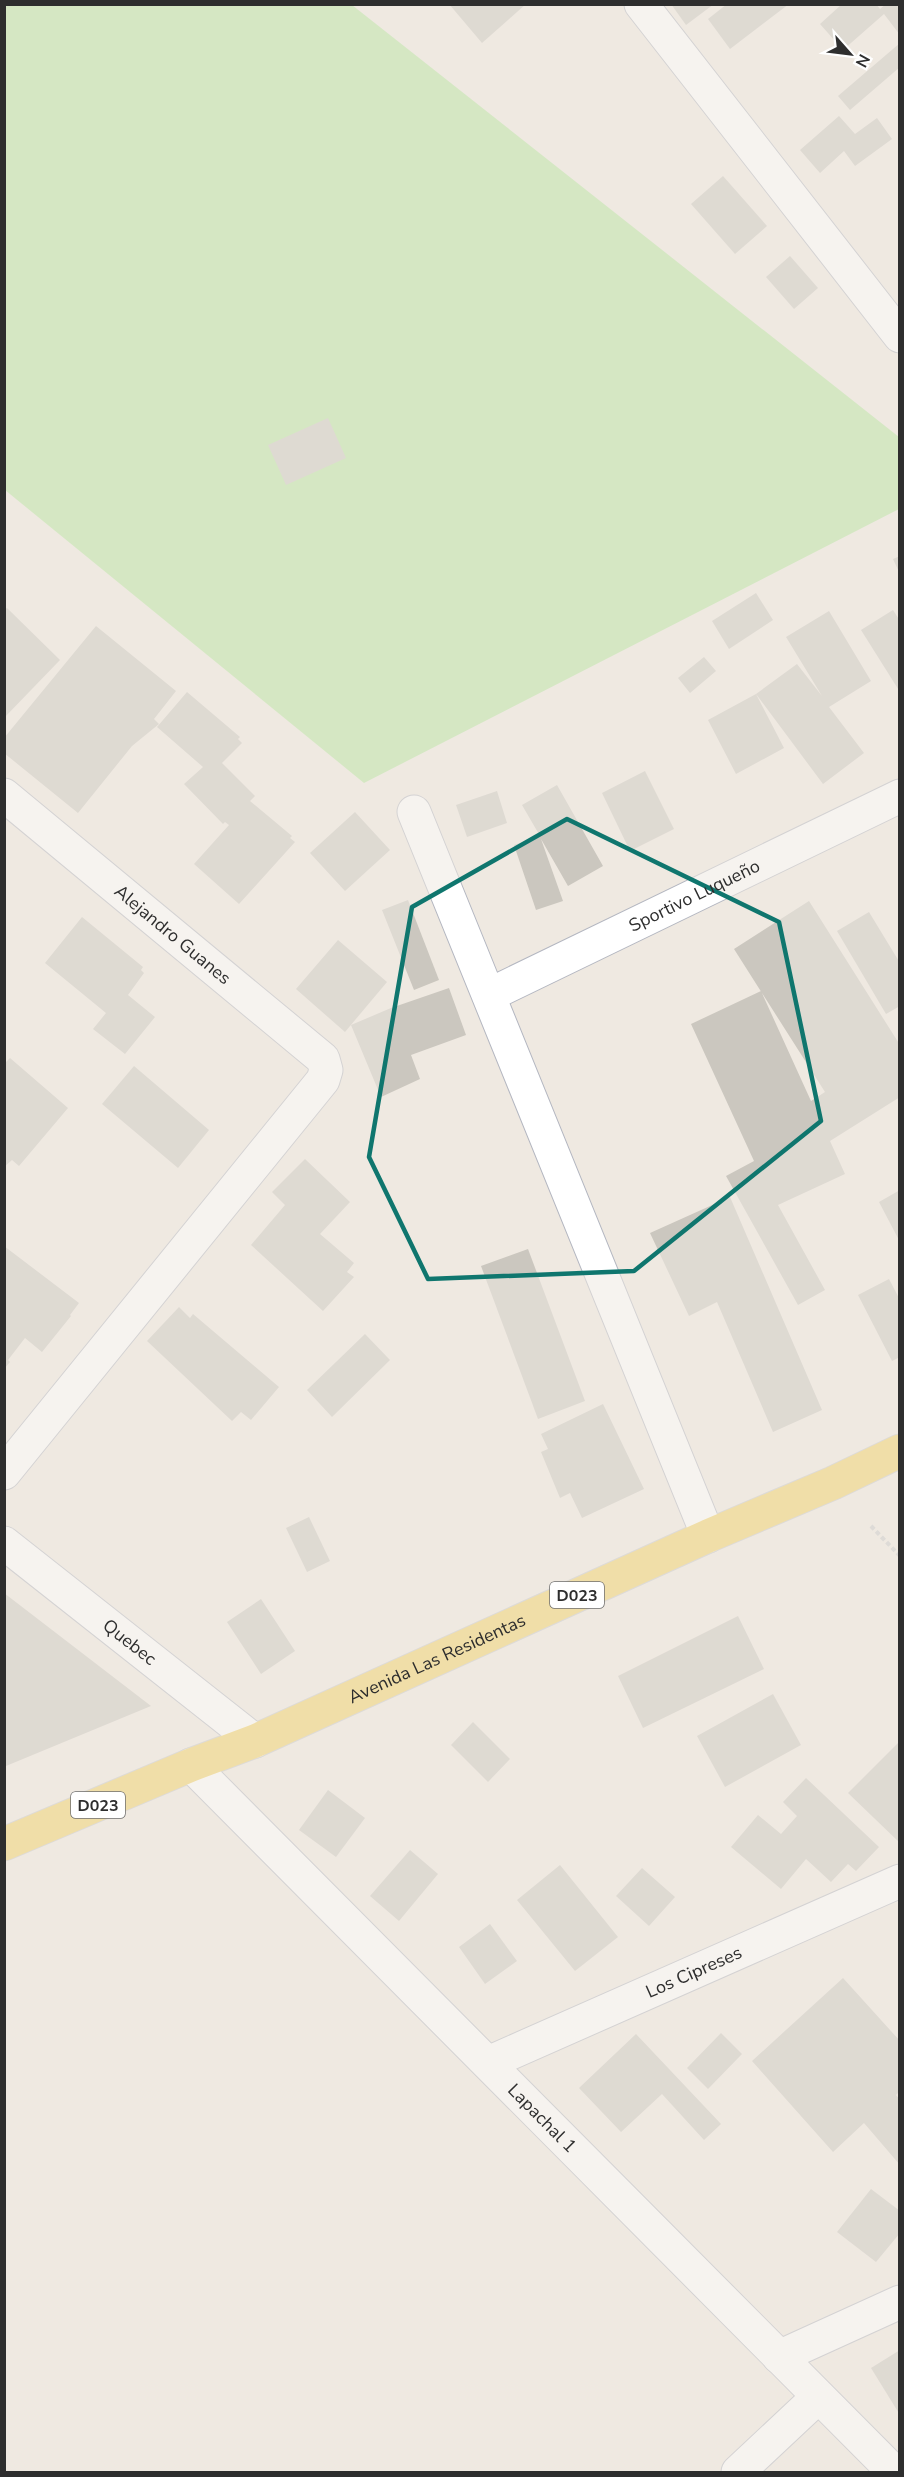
<svg xmlns="http://www.w3.org/2000/svg" width="904" height="2477" font-family="'Nunito Sans',sans-serif">
  <style>
    .green { fill: #b6e59e }
    .building { fill: #cbc7bf }
    .lines { fill: none; stroke-linecap: round; stroke-linejoin: round }
    .minor-casing { stroke: #b4b7c1; stroke-width: 35 }
    .primary-casing { stroke: #c9c9c9; stroke-width: 35 }
    .path { stroke: #c9c9c9; stroke-width: 4; stroke-dasharray: 4.5 3; stroke-linecap: butt }
    .minor { stroke: #fff; stroke-width: 33 }
    .primary { stroke: #f2d163; stroke-width: 33 }
    .marked { fill: none; stroke: #0f766e; stroke-width: 4.5; stroke-linejoin: round }
    .labels { text-anchor: middle; stroke-width: 4.5; stroke-linejoin: round; paint-order: stroke }
    .shield { fill: #fff; stroke: #6d6d6d; stroke-width: 1.5 }
    .shield-label { font-size: 16px; font-weight: bold; fill: #2e2e2e }
    .street-label { font-size: 18px; fill: #2e2e2e; stroke: #fff }
  </style>
  <rect width="100%" height="100%" fill="#efe9e1"/>
  <path class="green" d="M4,5H352L899,437V509L364,783L5,490Z"/>
  <g class="building">
    <path d="M449,4H526L482,43Z"/>
    <path d="M671,4H714L686,25Z"/>
    <path d="M727,4H789L730,49L708,19Z"/>
    <path d="M842,4H876L880,9L886,4H900V35L884,14L843,50L820,24Z"/>
    <path d="M900,43V67L850,110L838,96Z"/>
    <path d="M839,116L855,134L877,118L892,139L855,166L844,151L820,173L800,150Z"/>
    <path d="M723,176L767,226L735,254L691,204Z"/>
    <path d="M790,256L818,288L794,309L766,277Z"/>
    <path d="M328,418L346,458L286,485L268,445Z"/>
    <path d="M900,556V574L893,559Z"/>
    <path d="M756,593L773,620L729,649L712,621Z"/>
    <path d="M7,608L60,660L4,718V610Z"/>
    <path d="M893,610L900,621V692L861,630Z"/>
    <path d="M829,611L871,681L829,707L864,753L823,784L756,694L784,748L736,774L708,720L756,694L797,664L822,696L786,637Z"/>
    <path d="M96,626L176,691L154,719L159,724L132,746L78,813L4,753V738Z"/>
    <path d="M704,657L716,671L690,693L678,678Z"/>
    <path d="M187,692L240,737L238,739L242,743L222,763L255,796L250,801L292,836L290,838L295,842L239,904L194,864L229,825L225,822L223,824L184,784L203,767L157,727Z"/>
    <path d="M645,771L674,829L630,851L602,793Z"/>
    <path d="M557,785L603,866L568,886L541,839L563,901L536,910L514,845L540,836L522,805Z"/>
    <path d="M497,791L507,823L467,837L456,805Z"/>
    <path d="M355,812L390,850L345,891L310,853Z"/>
    <path d="M408,900L439,980L414,990L382,910Z"/>
    <path d="M809,901L900,1045V1097L830,1141L845,1174L778,1205L825,1290L798,1305L726,1176L754,1161L691,1024L761,991L811,1101L825,1092L734,949Z"/>
    <path d="M869,912L900,963V1006L886,1014L837,931Z"/>
    <path d="M82,917L143,967L141,970L144,973L128,995L155,1017L125,1054L93,1029L106,1013L45,963Z"/>
    <path d="M338,940L387,982L345,1032L296,989Z"/>
    <path d="M449,988L466,1035L411,1055L420,1079L381,1097L351,1025L391,1008Z"/>
    <path d="M10,1058L68,1108L19,1166L12,1160L4,1167V1064Z"/>
    <path d="M134,1066L209,1130L178,1168L102,1104Z"/>
    <path d="M305,1159L350,1202L320,1234L354,1263L347,1272L354,1277L323,1311L251,1245L285,1205L272,1192Z"/>
    <path d="M900,1190V1242L879,1202Z"/>
    <path d="M730,1197L822,1410L773,1432L717,1302L689,1316L650,1233Z"/>
    <path d="M4,1246L79,1303L70,1315L71,1316L42,1352L25,1338L8,1360L10,1362L4,1369Z"/>
    <path d="M528,1249L585,1401L538,1419L481,1266Z"/>
    <path d="M889,1279L900,1300V1357L892,1361L858,1295Z"/>
    <path d="M179,1307L190,1318L193,1314L279,1387L251,1420L241,1412L232,1421L147,1341Z"/>
    <path d="M365,1334L390,1360L332,1417L307,1390Z"/>
    <path d="M603,1404L644,1489L582,1518L570,1493L560,1498L541,1452L548,1449L541,1434Z"/>
    <path d="M309,1517L330,1561L307,1572L286,1528Z"/>
    <path d="M4,1593L151,1706L6,1766L4,1763Z"/>
    <path d="M261,1599L295,1651L261,1674L227,1622Z"/>
    <path d="M738,1616L764,1669L643,1728L618,1676Z"/>
    <path d="M773,1694L801,1745L725,1787L697,1736Z"/>
    <path d="M473,1722L510,1759L488,1782L451,1745Z"/>
    <path d="M900,1741V1843L848,1793Z"/>
    <path d="M806,1778L879,1847L856,1871L848,1864L831,1882L806,1859L781,1889L731,1847L758,1815L781,1834L797,1816L783,1802Z"/>
    <path d="M328,1790L365,1818L336,1857L299,1830Z"/>
    <path d="M410,1850L438,1874L399,1921L370,1896Z"/>
    <path d="M560,1865L618,1937L575,1971L517,1900Z"/>
    <path d="M642,1868L675,1897L649,1926L616,1896Z"/>
    <path d="M490,1924L517,1961L485,1984L459,1947Z"/>
    <path d="M843,1978L900,2041V2091L896,2095L900,2100V2165L864,2123L833,2152L752,2061Z"/>
    <path d="M721,2033L742,2054L708,2089L687,2068Z"/>
    <path d="M636,2034L721,2124L704,2140L662,2094L621,2132L579,2088Z"/>
    <path d="M871,2189L900,2211V2233L876,2262L837,2232Z"/>
    <path d="M900,2350V2415L871,2368Z"/>
  </g>
  <g class="lines">
    <defs>
      <g id="minor">
        <path d="M641,4L900,336"/>
        <path id="s1" d="M4,795L323,1059L326,1070L323,1080L4,1473"/>
        <path d="M414,812L708,1536"/>
        <path id="s2" d="M489,995L900,796"/>
        <path id="s3" d="M4,1543L255,1741"/>
        <path id="s4" d="M191,1765L894,2472"/>
        <path id="s5" d="M488,2063L900,1881"/>
        <path d="M779,2357L900,2302"/>
        <path d="M738,2472L818,2397"/>
      </g>
      <g id="primary">
        <path id="s6" d="M4,1844L191,1765L255,1741L708,1536L833,1483L900,1451"/>
      </g>
    </defs>
    <use href="#minor" class="minor-casing"/>
    <use href="#primary" class="primary-casing"/>
    <path class="path" d="M871,1526L900,1556"/>
    <use href="#minor" class="minor"/>
    <use href="#primary" class="primary"/>
  </g>
  <path d="M0 0H904V2477H0ZM567,819L779,922L821,1121L634,1271L428,1279L369,1157L412,907Z" fill="#efe9e1" fill-opacity=".55" fill-rule="evenodd"/>
  <path class="marked" d="M567,819L779,922L821,1121L634,1271L428,1279L369,1157L412,907Z"/>
  <g class="labels">
    <g class="shield">
      <rect x="550" y="1582" width="54" height="26" rx="4.5"/>
      <rect x="71" y="1792" width="54" height="26" rx="4.5"/>
    </g>
    <g class="shield-label">
      <text x="577" y="1601">D023</text>
      <text x="98" y="1811">D023</text>
    </g>
    <g class="street-label">
      <text dy="6" stroke="none"><textPath href="#s2" startOffset="228">Sportivo Luqueño</textPath></text>
      <text dy="6" stroke="none"><textPath href="#s1" startOffset="219">Alejandro Guanes</textPath></text>
      <text dy="6" stroke="none"><textPath href="#s3" startOffset="160">Quebec</textPath></text>
      <text dy="6" stroke="none"><textPath href="#s6" startOffset="471">Avenida Las Residentas</textPath></text>
      <text dy="6" stroke="none"><textPath href="#s5" startOffset="225">Los Cipreses</textPath></text>
      <text dy="6" stroke="none"><textPath href="#s4" startOffset="498">Lapachal 1</textPath></text>
    </g>
  </g>
  <rect width="904" height="2477" fill="none" stroke="#2e2e2e" stroke-width="12"/>
  <g transform="translate(850 54) rotate(118)" stroke="#ffffff" stroke-width="4.5" paint-order="stroke">
  <path d="M0-4.5L10 22L0 15L-10 22Z" fill="#2e2e2e"/>
  <text y="-9" font-size="16" font-weight="bold" text-anchor="middle" fill="#2e2e2e">N</text>
  </g>
</svg>
